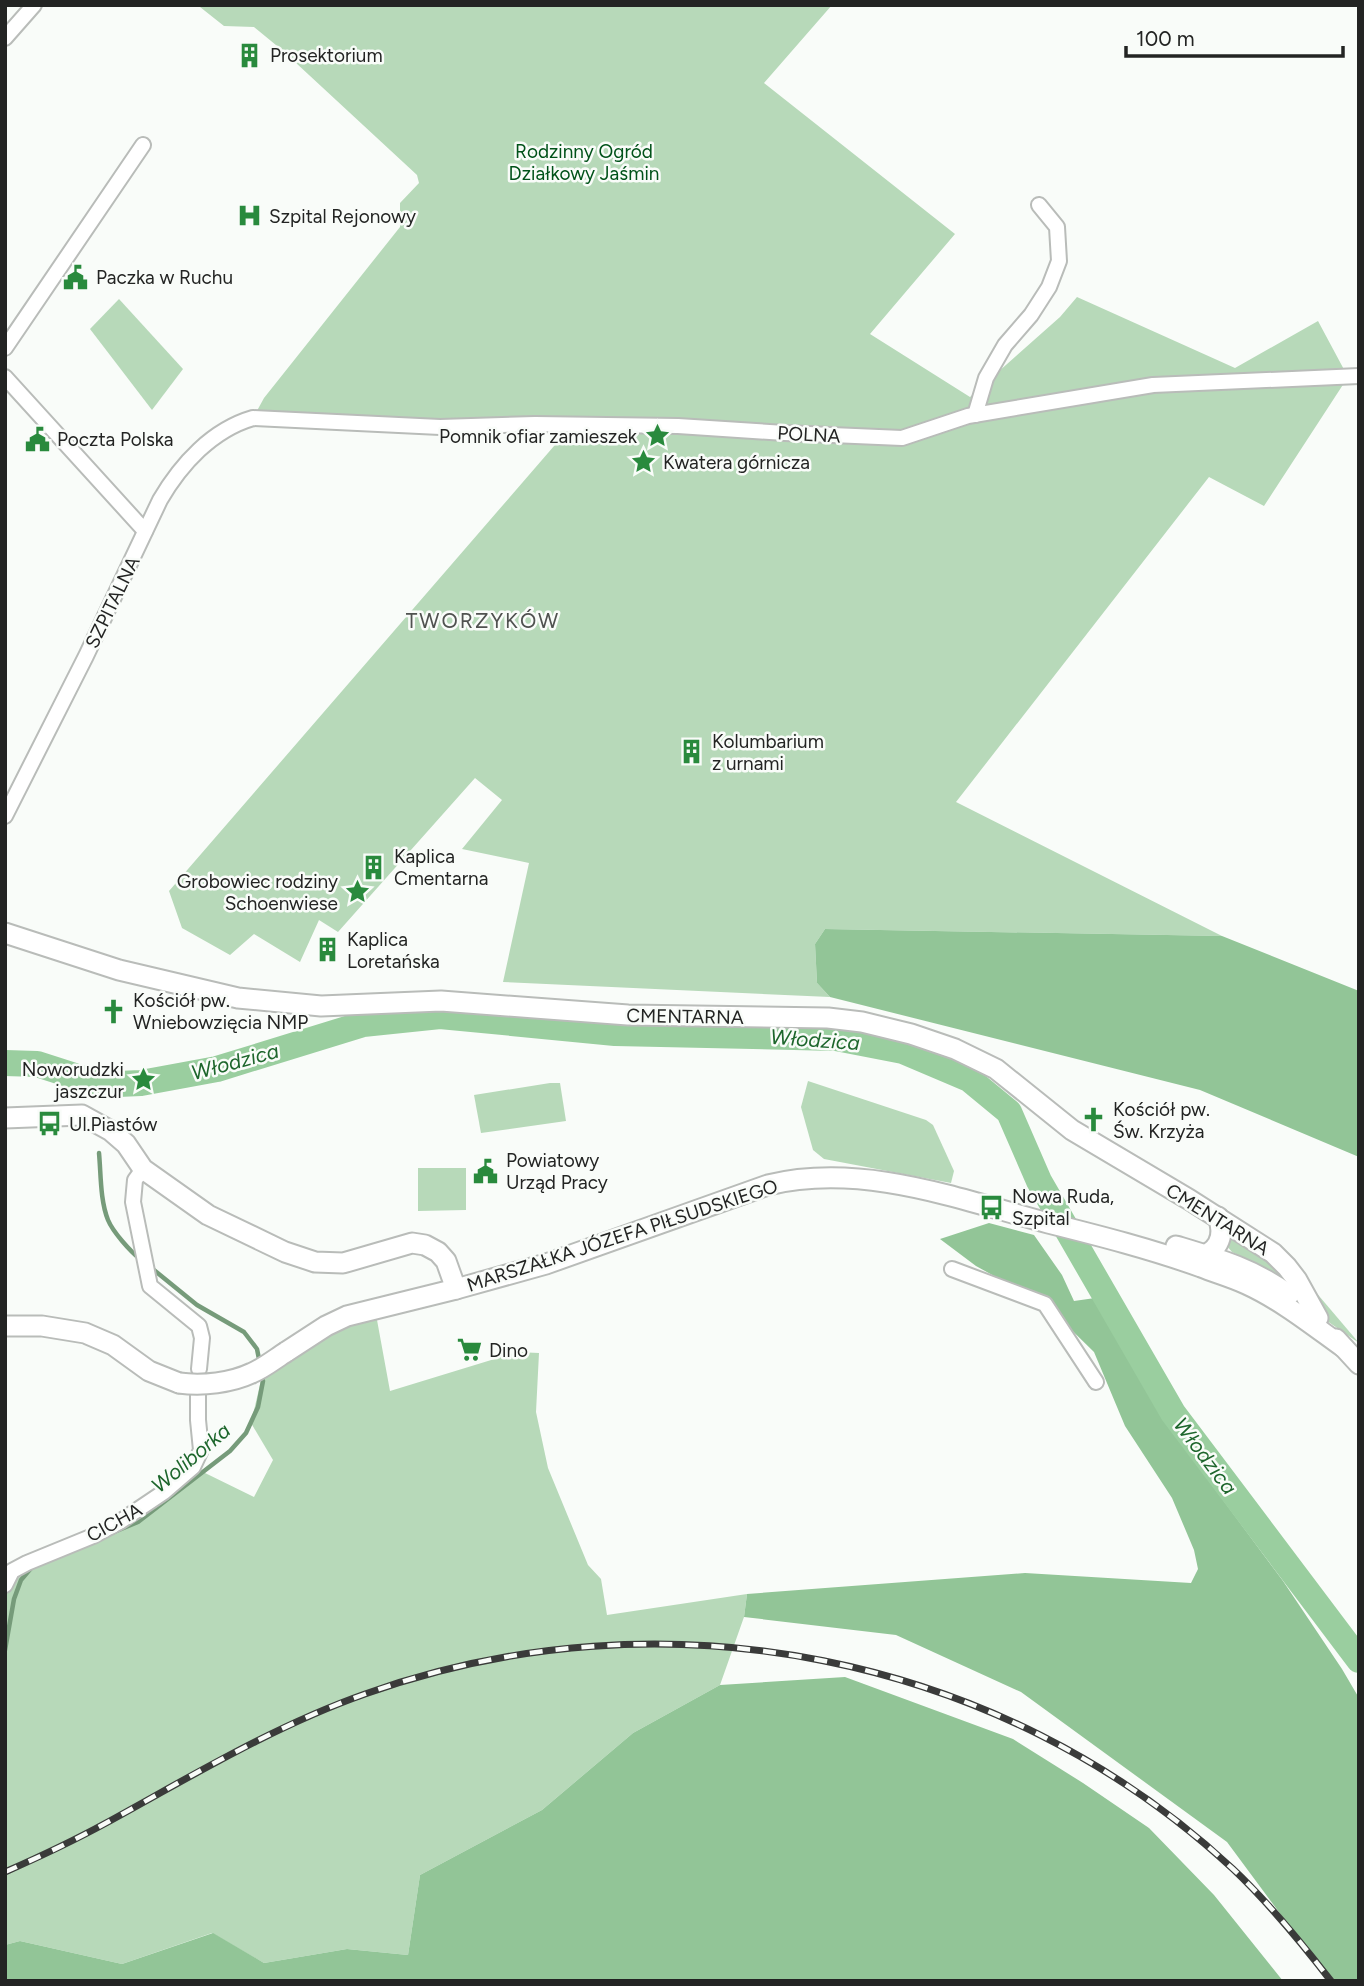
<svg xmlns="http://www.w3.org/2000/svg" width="1364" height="1986" font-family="Figtree,sans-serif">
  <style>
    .green { fill: #b7d9b9 }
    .forest { fill: #92c597 }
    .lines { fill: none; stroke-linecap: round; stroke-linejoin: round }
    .stream { stroke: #769b7a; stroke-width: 4.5 }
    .river { stroke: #9ace9f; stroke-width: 26 }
    .minor-casing { stroke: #b9bcb9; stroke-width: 18 }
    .tertiary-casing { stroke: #b9bcb9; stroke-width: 23 }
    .minor { stroke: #fff; stroke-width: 14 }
    .tertiary { stroke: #fff; stroke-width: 19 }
    .rail-casing { stroke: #3a3b3a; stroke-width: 7 }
    .rail { stroke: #f9fcf9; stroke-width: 4.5; stroke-dasharray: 13; stroke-linecap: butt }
    .tertiary-bridge-casing { stroke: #b9bcb9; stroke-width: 23; stroke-linecap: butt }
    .tertiary-bridge { stroke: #fff; stroke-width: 19 }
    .labels { text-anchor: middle; stroke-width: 5; stroke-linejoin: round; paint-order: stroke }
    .poi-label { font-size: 19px; fill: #232423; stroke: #f9fcf9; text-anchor: start }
    .park-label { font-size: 19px; fill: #005219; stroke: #f9fcf9 }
    .street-label { font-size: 19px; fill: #232423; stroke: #f9fcf9 }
    .neighbourhood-label { font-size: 21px; letter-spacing: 2px; fill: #505250; stroke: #f9fcf9 }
    .water-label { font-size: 21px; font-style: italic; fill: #1d662c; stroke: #f9fcf9 }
  </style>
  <rect width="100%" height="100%" fill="#f9fcf9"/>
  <g class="green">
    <path d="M201,5H832L764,83L955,234L870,334L970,397L1060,317L1077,297L1235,368L1318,321L1348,377L1264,506L1209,477L956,802L1222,936L825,929L815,944L817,983L830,997L503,982L529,863L462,849L502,800L475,778L338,932L319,920L300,962L254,934L230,955L182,928L169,891L567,431L253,418L264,398L400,227V203L419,183L417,175L282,50L254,27L224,26L200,7Z"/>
    <path d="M119,299L183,369L152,410L90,329Z"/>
    <path d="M808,1081L926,1120L933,1125L954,1171L951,1183L824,1159L813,1150L801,1107Z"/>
    <path d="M550,1083H560L566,1121L481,1133L474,1095Z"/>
    <path d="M418,1168H466V1210L418,1211Z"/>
    <path d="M1229,1236L1270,1257L1287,1280L1232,1252L1226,1245Z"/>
    <path d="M1308,1283L1359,1343L1327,1321Z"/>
    <path d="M375,1309L390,1391L517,1352L539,1353L536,1412L548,1468L588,1565L601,1579L607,1615L747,1594L744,1617L720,1685L633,1733L542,1810L420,1875L408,1955L347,1949L264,1963L212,1933L122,1964L20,1941L5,1945V1585L12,1571L203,1472L254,1497L273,1460L251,1423L262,1376L286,1352Z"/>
  </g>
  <g class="forest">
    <path d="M825,929L1222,936L1359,991V1157L1200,1090L830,997L817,983L815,944Z"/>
    <path d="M989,1223L1034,1235L1062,1275L1074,1301L1095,1298L1163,1419L1283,1581L1342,1669L1359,1698V1981H1330L1227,1842L1021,1692L896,1635L744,1617L747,1594L1025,1573L1191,1583L1198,1569L1194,1550L1172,1498L1125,1426L1094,1352L1045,1304L976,1266L940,1239Z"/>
    <path d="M845,1677L1013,1739L1083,1783L1149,1828L1214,1895L1283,1981H5V1945L20,1941L122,1964L213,1933L264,1963L347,1949L408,1955L420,1875L542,1810L633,1733L720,1685Z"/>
  </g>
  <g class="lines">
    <g class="stream">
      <path d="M93,1082L95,1095"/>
      <path d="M99,1153C101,1174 100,1200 108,1220C113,1232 130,1251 140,1259"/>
      <path d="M149,1266L197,1305L244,1332L257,1349L260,1364"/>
      <path d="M114,1532L138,1522L230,1451L246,1433L258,1407L263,1381L261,1373"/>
      <path d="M5,1650L14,1599L21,1580L32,1567"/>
    </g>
    <path class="river" d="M5,1063L37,1064L93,1082L118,1084L141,1083L217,1069L363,1024L440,1016L615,1033L836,1038L903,1051L969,1079L1009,1112L1039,1181L1173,1413L1359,1660"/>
    <defs>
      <g id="minor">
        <path d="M5,38L34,5"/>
        <path d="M5,348L143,145"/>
        <path d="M5,377L145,531"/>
        <path d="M975,415L986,378L1005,345L1031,315L1049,287L1059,261L1057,227L1039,205"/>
        <path d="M5,816L86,656L160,500C181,464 212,430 253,418L440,427L535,424L678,426L785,433L902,438L968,416L1153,385L1359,376"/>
        <path d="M143,1169L135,1180L133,1202L150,1286L199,1326L202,1338L199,1369"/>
        <path d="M952,1269L1045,1304L1096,1382"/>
        <path d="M5,1585L12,1571L27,1563L93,1536L121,1521L164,1492L193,1467L201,1450L198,1420V1395"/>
      </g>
      <g id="tertiary">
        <path d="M5,933L119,970L238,998L321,1006L441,1001L628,1015L828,1018L862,1022L911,1034L955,1049L996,1069L1072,1130L1190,1200L1273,1253L1287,1267L1297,1280L1318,1318"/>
        <path d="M5,1118L82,1115L111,1131L126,1144L143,1169L208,1215L285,1252L315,1262L343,1263L412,1243L425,1245L438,1252L446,1261L456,1289"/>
        <path d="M1176,1246C1216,1258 1255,1269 1289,1295"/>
        <path d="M1196,1258C1217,1253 1226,1238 1218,1217"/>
        <path d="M5,1326H42L85,1333L113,1345L149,1371L179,1383"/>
        <path d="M1336,1339L1359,1364"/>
        <path d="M286,1352L326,1326L347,1316L456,1289L546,1264L768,1185C862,1162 958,1199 1048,1223C1100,1236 1151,1249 1201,1267C1216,1273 1231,1277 1246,1284C1281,1300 1311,1324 1343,1347"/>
      </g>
    </defs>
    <use href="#minor" class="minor-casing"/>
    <use href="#tertiary" class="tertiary-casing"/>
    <use href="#minor" class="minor"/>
    <use href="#tertiary" class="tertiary"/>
    <defs>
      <path id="rail" d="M5,1872C39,1857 73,1841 106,1823C190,1777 274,1726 365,1694C662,1588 1001,1653 1233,1869C1269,1903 1300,1941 1331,1981"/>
    </defs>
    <use href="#rail" class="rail-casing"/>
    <use href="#rail" class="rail"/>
    <defs>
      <path id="tertiary-bridge" d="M179,1383C203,1386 231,1383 252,1373C264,1368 275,1359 286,1352"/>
    </defs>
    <use href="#tertiary-bridge" class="tertiary-bridge-casing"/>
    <use href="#tertiary-bridge" class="tertiary-bridge"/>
  </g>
  <defs>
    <symbol id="building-bare" viewBox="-9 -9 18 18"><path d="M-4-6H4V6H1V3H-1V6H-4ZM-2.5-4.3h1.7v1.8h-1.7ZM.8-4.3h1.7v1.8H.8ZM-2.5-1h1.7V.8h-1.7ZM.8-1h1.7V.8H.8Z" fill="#298a3d" stroke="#f9fcf9" stroke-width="2.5" paint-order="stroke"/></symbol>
    <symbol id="hospital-bare" viewBox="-9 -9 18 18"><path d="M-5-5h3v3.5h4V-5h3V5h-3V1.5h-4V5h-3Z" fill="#298a3d" stroke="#f9fcf9" stroke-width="2.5" paint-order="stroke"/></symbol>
    <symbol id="civic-bare" viewBox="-9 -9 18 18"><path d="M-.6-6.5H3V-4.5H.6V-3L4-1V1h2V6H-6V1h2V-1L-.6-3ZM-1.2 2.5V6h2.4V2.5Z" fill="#298a3d" stroke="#f9fcf9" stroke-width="2.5" paint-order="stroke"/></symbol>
    <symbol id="sight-bare" viewBox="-9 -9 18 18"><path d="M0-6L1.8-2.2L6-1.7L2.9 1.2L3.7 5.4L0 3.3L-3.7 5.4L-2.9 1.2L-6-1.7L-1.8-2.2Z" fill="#298a3d" stroke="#f9fcf9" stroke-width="2.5" paint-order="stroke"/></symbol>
    <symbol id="church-bare" viewBox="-9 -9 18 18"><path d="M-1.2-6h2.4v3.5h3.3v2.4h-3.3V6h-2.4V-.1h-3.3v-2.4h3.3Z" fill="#298a3d" stroke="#f9fcf9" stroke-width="2.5" paint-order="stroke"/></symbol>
    <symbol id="bus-bare" viewBox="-9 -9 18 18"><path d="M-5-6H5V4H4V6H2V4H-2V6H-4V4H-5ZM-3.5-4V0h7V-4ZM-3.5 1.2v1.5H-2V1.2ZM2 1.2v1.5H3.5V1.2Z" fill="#298a3d" stroke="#f9fcf9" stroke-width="2.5" paint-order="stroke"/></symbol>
    <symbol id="supermarket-bare" viewBox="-9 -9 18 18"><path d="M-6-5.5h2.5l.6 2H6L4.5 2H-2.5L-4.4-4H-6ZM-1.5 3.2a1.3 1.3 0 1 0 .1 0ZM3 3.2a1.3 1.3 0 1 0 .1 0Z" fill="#298a3d" stroke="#f9fcf9" stroke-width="2.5" paint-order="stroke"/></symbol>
  </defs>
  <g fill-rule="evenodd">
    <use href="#building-bare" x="232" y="38" width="35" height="35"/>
    <use href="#hospital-bare" x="232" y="198" width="35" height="35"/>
    <use href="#civic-bare" x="58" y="260" width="35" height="35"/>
    <use href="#sight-bare" x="640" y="418" width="35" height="35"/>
    <use href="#civic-bare" x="20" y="422" width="35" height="35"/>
    <use href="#sight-bare" x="626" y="444" width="35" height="35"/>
    <use href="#building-bare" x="674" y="734" width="35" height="35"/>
    <use href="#building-bare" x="356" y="850" width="35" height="35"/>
    <use href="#sight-bare" x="340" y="874" width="35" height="35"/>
    <use href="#building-bare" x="310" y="932" width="35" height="35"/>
    <use href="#church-bare" x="96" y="994" width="35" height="35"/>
    <use href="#sight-bare" x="126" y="1062" width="35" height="35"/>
    <use href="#church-bare" x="1076" y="1102" width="35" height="35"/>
    <use href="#bus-bare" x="32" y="1106" width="35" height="35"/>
    <use href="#civic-bare" x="468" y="1154" width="35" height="35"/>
    <use href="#bus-bare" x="974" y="1190" width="35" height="35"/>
    <use href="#supermarket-bare" x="452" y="1332" width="35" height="35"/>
  </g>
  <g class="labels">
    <g class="poi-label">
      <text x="270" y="62">Prosektorium</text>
      <text x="269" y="223">Szpital Rejonowy</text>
      <text x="96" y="284">Paczka w Ruchu</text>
      <text x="637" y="443" text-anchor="end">Pomnik ofiar zamieszek</text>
      <text x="57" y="446">Poczta Polska</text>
      <text x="663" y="469">Kwatera górnicza</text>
      <text x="712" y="748">Kolumbarium<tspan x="712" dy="22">z urnami</tspan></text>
      <text x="394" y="863">Kaplica<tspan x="394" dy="22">Cmentarna</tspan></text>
      <text x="338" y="888" text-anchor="end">Grobowiec rodziny<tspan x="338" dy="22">Schoenwiese</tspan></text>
      <text x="347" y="946">Kaplica<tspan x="347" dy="22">Loretańska</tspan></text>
      <text x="133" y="1007">Kościół pw.<tspan x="133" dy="22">Wniebowzięcia NMP</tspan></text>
      <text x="124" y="1076" text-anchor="end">Noworudzki<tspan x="124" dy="22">jaszczur</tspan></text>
      <text x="1113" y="1116">Kościół pw.<tspan x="1113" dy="22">Św. Krzyża</tspan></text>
      <text x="69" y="1131">Ul.Piastów</text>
      <text x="506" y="1167">Powiatowy<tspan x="506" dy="22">Urząd Pracy</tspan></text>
      <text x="1012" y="1203">Nowa Ruda,<tspan x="1012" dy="22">Szpital</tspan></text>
      <text x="489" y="1357">Dino</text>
    </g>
    <g class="park-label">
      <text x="584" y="158">Rodzinny Ogród<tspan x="584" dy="22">Działkowy Jaśmin</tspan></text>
    </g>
    <g class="street-label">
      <text transform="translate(809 434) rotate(3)" y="7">POLNA</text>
      <text transform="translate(112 602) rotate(-64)" y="7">SZPITALNA</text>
      <text transform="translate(685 1016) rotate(1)" y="7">CMENTARNA</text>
      <text transform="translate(1218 1219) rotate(32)" y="7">CMENTARNA</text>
      <text transform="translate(622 1235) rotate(-18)" y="7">MARSZAŁKA JÓZEFA PIŁSUDSKIEGO</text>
      <text transform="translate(114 1522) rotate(-29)" y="7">CICHA</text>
    </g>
    <g class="neighbourhood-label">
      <text x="483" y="628">TWORZYKÓW</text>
    </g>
    <g class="water-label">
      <text transform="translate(815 1040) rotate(4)" y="7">Włodzica</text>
      <text transform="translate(235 1062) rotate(-15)" y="7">Włodzica</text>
      <text transform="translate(1205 1456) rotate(53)" y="7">Włodzica</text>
      <text transform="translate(191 1458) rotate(-40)" y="7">Woliborka</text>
    </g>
  </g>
  <rect width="1364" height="1986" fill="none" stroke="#232423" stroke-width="14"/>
  <path d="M1126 46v10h217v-10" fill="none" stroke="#232423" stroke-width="3.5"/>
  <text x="1136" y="46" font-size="21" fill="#232423" stroke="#f9fcf9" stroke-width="5" paint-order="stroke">100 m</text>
</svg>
